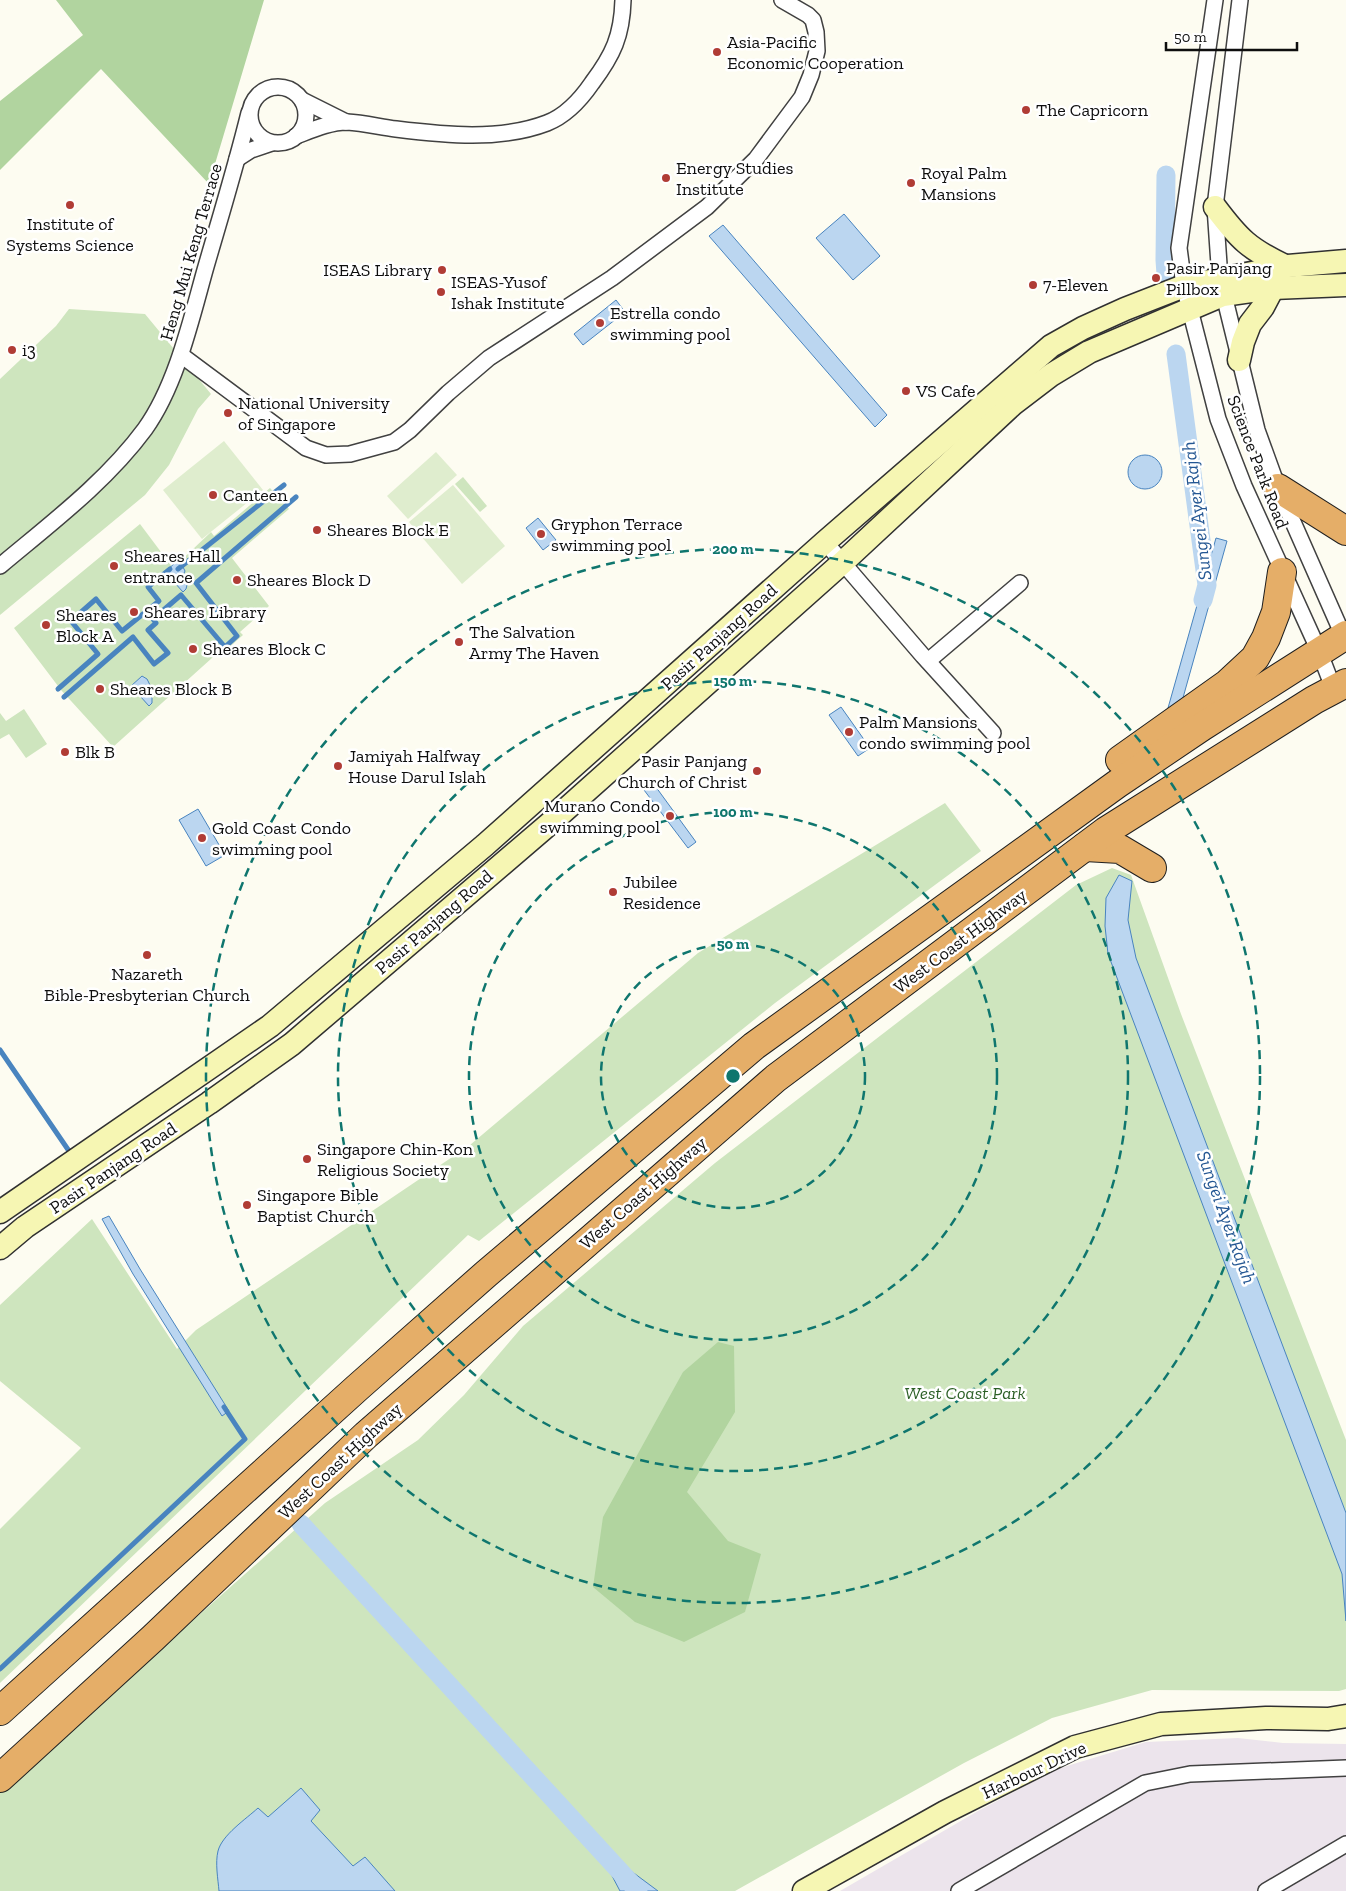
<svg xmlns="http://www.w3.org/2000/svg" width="1346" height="1891" font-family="'Zilla Slab',serif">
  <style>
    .industrial { fill: #ece4ec }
    .green { fill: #cee5be }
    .forest { fill: #b1d49f }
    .pitch { fill: #dfedce }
    .water { fill: #bbd6f0; stroke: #4984bf }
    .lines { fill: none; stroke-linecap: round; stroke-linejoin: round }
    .stream { stroke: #4984bf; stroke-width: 5 }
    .canal { stroke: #bbd6f0; stroke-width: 19 }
    .street-casing { stroke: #414141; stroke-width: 18 }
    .secondary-casing { stroke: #303030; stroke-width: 25 }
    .highway-casing { stroke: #1f1f1f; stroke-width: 30 }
    .street { stroke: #fff; stroke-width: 15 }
    .secondary { stroke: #f6f6b3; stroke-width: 22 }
    .highway { stroke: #e5ae68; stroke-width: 28 }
    .ring { fill: none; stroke: #0f766e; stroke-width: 2.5; stroke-dasharray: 9 6 }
    .poi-dot { fill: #b03c35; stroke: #fff; stroke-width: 2 }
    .labels { text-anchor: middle; stroke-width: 5; stroke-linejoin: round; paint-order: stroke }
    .poi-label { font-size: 18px; fill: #0e0e0e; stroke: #fff; text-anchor: start }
    .street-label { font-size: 18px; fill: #0e0e0e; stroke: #fff }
    .park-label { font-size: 18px; font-style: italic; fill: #2b5f25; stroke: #fff }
    .water-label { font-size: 19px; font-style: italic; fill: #245793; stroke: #fff }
    .centre { fill: #0f766e; stroke: #fff; stroke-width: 2.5 }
    .ring-label { font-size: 15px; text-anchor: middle; font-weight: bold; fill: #0f766e; stroke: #fff; stroke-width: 5; stroke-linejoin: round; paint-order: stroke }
  </style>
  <rect width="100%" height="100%" fill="#fdfcf1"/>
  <path class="industrial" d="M1238,1738L1283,1743L1346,1744V1891H840L978,1811L1057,1769L1146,1742Z"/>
  <g class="green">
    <path d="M69,309L145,314L211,394L198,409L169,465L145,495L0,615V379L56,326Z"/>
    <path d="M463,477L487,506L480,512L455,484Z"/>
    <path d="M270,488L289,509L232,558L269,606L240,632L243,635L224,652L222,649L113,747L61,690L14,628L140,524L173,568L211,532L214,536Z"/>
    <path d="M24,709L47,744L26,758L9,734L0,739V713L6,721Z"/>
    <path d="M945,803L981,851L775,1003L479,1241L468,1235L0,1683V1529L81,1448L0,1381V1305L92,1219L177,1349L196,1330L470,1145L698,953Z"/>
    <path d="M1112,868L1131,875L1181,1014L1346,1440V1689L1339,1691L1152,1690L1052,1718L964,1763L735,1891H0V1792L325,1503L418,1440L464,1395L523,1326L715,1163L1076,885Z"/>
  </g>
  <g class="forest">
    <path d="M56,0H264L209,184L101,69L0,170V101L83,35Z"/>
    <path d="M718,1342L734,1346L735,1412L687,1492L728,1541L761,1554L745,1612L684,1642L635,1622L593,1587L603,1517L683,1372Z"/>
  </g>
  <g class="pitch">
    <path d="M224,441L263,490L202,539L163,490Z"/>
    <path d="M436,452L457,475L408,519L387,496Z"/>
    <path d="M453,485L505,546L462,584L409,522Z"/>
  </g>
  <g class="water">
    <path d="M844,214L880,256L853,280L816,238Z"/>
    <path d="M723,225L887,415L875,427L709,236Z"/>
    <path d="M616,300L625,312L583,345L574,334Z"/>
    <circle cx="1145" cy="472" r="17"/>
    <path d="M538,518L556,540L543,550L526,528Z"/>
    <path d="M1216,538L1227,541L1179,712L1168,708Z"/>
    <path d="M176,562L183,567L185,571L182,578L187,585L186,589L183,592L165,572Z"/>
    <path d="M142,676L147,679L150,685L148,692L152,698V703L149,706L131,686Z"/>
    <path d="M841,707L870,748L858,756L829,715Z"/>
    <path d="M653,783L696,842L688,848L644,790Z"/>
    <path d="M198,809L225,855L206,866L179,820Z"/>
    <path d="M1119,875L1132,881L1128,920L1136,958L1346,1513V1621L1342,1574L1108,954L1105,926L1106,898Z"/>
    <path d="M109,1216L140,1269L229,1411L222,1416L133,1274L102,1219Z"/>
    <path d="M366,1583L395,1616L384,1625L355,1590Z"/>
    <path d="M301,1788L320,1810L311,1821L353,1866L365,1857L395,1891H219C218,1879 215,1863 218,1851C222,1835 246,1819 258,1808L268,1817Z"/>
    <path d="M610,1849L623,1865L658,1891H620L601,1855Z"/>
  </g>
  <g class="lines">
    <g class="stream">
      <path d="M178,569L284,485"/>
      <path d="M58,689L98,654L71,621L96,599L122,631L159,601L148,587L170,569"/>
      <path d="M64,697L133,637L154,664L168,653L148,630L156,623L153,619L181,595L225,647L237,636L196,583L296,497"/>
      <path d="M0,1050L69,1151"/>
      <path d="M0,1669L245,1439L224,1407"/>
    </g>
    <g class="canal">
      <path d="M1166,175L1165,260L1166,274"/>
      <path d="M1176,354L1207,585L1203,600"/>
      <path d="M301,1524L638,1891"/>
    </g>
    <defs>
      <g id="street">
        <path d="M1215,0L1179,248L1184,286L1218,419L1244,486L1319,651L1334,690"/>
        <path d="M1240,0L1215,207L1220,279L1257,430L1278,488L1346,642"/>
        <circle cx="278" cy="115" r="28"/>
        <path d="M302,100L346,122"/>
        <path d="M296,136C312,130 330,122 347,122C364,123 380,127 396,129C445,135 500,141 547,123C565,116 581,99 592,83C613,55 622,36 623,0"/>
        <path d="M237,159L251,150L272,143"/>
        <path d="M181,355L306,448L326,455L350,454L394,442L410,430L448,393L489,358L612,278L707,207L756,159L802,97L811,75L817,51L816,32L813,20L808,15L782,0"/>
        <path d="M825,542L923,656L993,733"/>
        <path d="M0,566C50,524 106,482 145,429C176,386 191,320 205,270C220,218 236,166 249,113"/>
        <path d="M928,661L1020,583"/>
        <path d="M959,1891L1145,1783L1190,1774L1346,1768"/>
        <path d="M1266,1891L1346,1844"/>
      </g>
      <g id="secondary">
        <path d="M1215,207C1239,239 1249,249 1285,266"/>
        <path d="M1239,360L1243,342L1250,324L1263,307L1273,288"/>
        <path d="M0,1212L270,1026L485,845L825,542L1051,346L1083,328L1125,309L1184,286L1288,266L1346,261"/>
        <path d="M0,1248L25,1227L209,1103L292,1044L555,819L842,563L1013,404L1051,375L1089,352L1223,295L1273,288L1346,285"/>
        <path d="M804,1891L945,1812L1075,1747L1161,1724L1266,1718L1328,1719L1346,1716"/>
      </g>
      <g id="highway">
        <path d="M1278,488L1346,531"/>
        <path d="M1120,760L1227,684L1255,658L1266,638L1276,612L1282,572"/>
        <path d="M1085,847L1120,849L1152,868"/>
        <path d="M0,1711L357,1388L486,1274L754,1046L1117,784L1203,726L1346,635"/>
        <path d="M0,1778L153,1638L366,1435L776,1078L1106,831L1314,700L1346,683"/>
      </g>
    </defs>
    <use href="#street" class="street-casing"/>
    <use href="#secondary" class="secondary-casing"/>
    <use href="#highway" class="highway-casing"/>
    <use href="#street" class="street"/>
    <use href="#secondary" class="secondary"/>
    <use href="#highway" class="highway"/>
  </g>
  <g class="ring">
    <circle cx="733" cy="1076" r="132"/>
    <circle cx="733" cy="1076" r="264"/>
    <circle cx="733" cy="1076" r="395"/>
    <circle cx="733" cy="1076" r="527"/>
  </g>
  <g class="poi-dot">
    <circle cx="717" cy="52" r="5"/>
    <circle cx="1026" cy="110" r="5"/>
    <circle cx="666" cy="178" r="5"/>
    <circle cx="911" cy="183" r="5"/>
    <circle cx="70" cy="205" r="5"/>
    <circle cx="442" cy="270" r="5"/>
    <circle cx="1156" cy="278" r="5"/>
    <circle cx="1033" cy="285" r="5"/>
    <circle cx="441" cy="292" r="5"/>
    <circle cx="600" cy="323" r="5"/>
    <circle cx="12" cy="350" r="5"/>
    <circle cx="906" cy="391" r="5"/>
    <circle cx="228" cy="413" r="5"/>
    <circle cx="213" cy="495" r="5"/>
    <circle cx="317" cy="530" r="5"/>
    <circle cx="541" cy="534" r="5"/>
    <circle cx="114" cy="566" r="5"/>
    <circle cx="237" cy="580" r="5"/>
    <circle cx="134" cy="612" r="5"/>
    <circle cx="46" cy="625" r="5"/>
    <circle cx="459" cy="642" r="5"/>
    <circle cx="193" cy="649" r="5"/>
    <circle cx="100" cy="689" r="5"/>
    <circle cx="849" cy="732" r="5"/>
    <circle cx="65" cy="752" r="5"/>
    <circle cx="338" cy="766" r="5"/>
    <circle cx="757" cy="771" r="5"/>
    <circle cx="670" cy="816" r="5"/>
    <circle cx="202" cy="838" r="5"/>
    <circle cx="613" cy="892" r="5"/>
    <circle cx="147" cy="955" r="5"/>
    <circle cx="307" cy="1159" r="5"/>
    <circle cx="247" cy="1205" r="5"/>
  </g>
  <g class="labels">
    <g class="poi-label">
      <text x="727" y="48">Asia-Pacific<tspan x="727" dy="21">Economic Cooperation</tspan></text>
      <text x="1036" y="116">The Capricorn</text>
      <text x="676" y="174">Energy Studies<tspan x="676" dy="21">Institute</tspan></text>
      <text x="921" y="179">Royal Palm<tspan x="921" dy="21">Mansions</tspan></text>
      <text x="70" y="230" text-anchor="middle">Institute of<tspan x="70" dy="21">Systems Science</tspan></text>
      <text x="1166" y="274">Pasir Panjang<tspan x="1166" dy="21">Pillbox</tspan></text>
      <text x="432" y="276" text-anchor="end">ISEAS Library</text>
      <text x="451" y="288">ISEAS-Yusof<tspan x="451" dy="21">Ishak Institute</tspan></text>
      <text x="1043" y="291">7-Eleven</text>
      <text x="610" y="319">Estrella condo<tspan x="610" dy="21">swimming pool</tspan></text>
      <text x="22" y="356">i3</text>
      <text x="916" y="397">VS Cafe</text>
      <text x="238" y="409">National University<tspan x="238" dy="21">of Singapore</tspan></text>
      <text x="223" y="501">Canteen</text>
      <text x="551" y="530">Gryphon Terrace<tspan x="551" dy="21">swimming pool</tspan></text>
      <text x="327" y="536">Sheares Block E</text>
      <text x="124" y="562">Sheares Hall<tspan x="124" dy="21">entrance</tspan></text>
      <text x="247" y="586">Sheares Block D</text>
      <text x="144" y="618">Sheares Library</text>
      <text x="56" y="621">Sheares<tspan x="56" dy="21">Block A</tspan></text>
      <text x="469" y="638">The Salvation<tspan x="469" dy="21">Army The Haven</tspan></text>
      <text x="203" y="655">Sheares Block C</text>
      <text x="110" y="695">Sheares Block B</text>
      <text x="859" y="728">Palm Mansions<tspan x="859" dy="21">condo swimming pool</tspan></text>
      <text x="75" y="758">Blk B</text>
      <text x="348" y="762">Jamiyah Halfway<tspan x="348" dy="21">House Darul Islah</tspan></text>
      <text x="747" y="767" text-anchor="end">Pasir Panjang<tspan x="747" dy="21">Church of Christ</tspan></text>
      <text x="660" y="812" text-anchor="end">Murano Condo<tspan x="660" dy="21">swimming pool</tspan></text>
      <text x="212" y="834">Gold Coast Condo<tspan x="212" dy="21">swimming pool</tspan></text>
      <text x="623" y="888">Jubilee<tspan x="623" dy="21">Residence</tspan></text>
      <text x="147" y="980" text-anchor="middle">Nazareth<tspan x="147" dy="21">Bible-Presbyterian Church</tspan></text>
      <text x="317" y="1155">Singapore Chin-Kon<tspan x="317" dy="21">Religious Society</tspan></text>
      <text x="257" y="1201">Singapore Bible<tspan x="257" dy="21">Baptist Church</tspan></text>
    </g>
    <g class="street-label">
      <text transform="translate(191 252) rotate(-74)" y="6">Heng Mui Keng Terrace</text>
      <text transform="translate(1258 462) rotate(69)" y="6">Science Park Road</text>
      <text transform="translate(719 637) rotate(-42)" y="6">Pasir Panjang Road</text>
      <text transform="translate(434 922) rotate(-41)" y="6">Pasir Panjang Road</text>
      <text transform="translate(960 941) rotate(-37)" y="6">West Coast Highway</text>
      <text transform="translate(113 1168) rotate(-34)" y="6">Pasir Panjang Road</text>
      <text transform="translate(643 1193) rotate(-41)" y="6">West Coast Highway</text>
      <text transform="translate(340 1461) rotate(-43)" y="6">West Coast Highway</text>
      <text transform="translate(1034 1770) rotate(-25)" y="6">Harbour Drive</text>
    </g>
    <g class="park-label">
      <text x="965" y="1399">West Coast Park</text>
    </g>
    <g class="water-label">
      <text transform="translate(1196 511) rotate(-97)" y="7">Sungei Ayer Rajah</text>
      <text transform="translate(1227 1217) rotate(70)" y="7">Sungei Ayer Rajah</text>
    </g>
  </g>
  <circle cx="733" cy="1076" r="8" class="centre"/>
  <g class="ring-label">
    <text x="733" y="554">200 m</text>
    <text x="733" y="686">150 m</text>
    <text x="733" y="817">100 m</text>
    <text x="733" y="949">50 m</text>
  </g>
  <path d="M1166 42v8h131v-8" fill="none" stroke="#0e0e0e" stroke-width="2.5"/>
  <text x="1174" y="42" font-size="15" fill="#0e0e0e" stroke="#ffffff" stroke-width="4" paint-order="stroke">50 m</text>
</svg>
